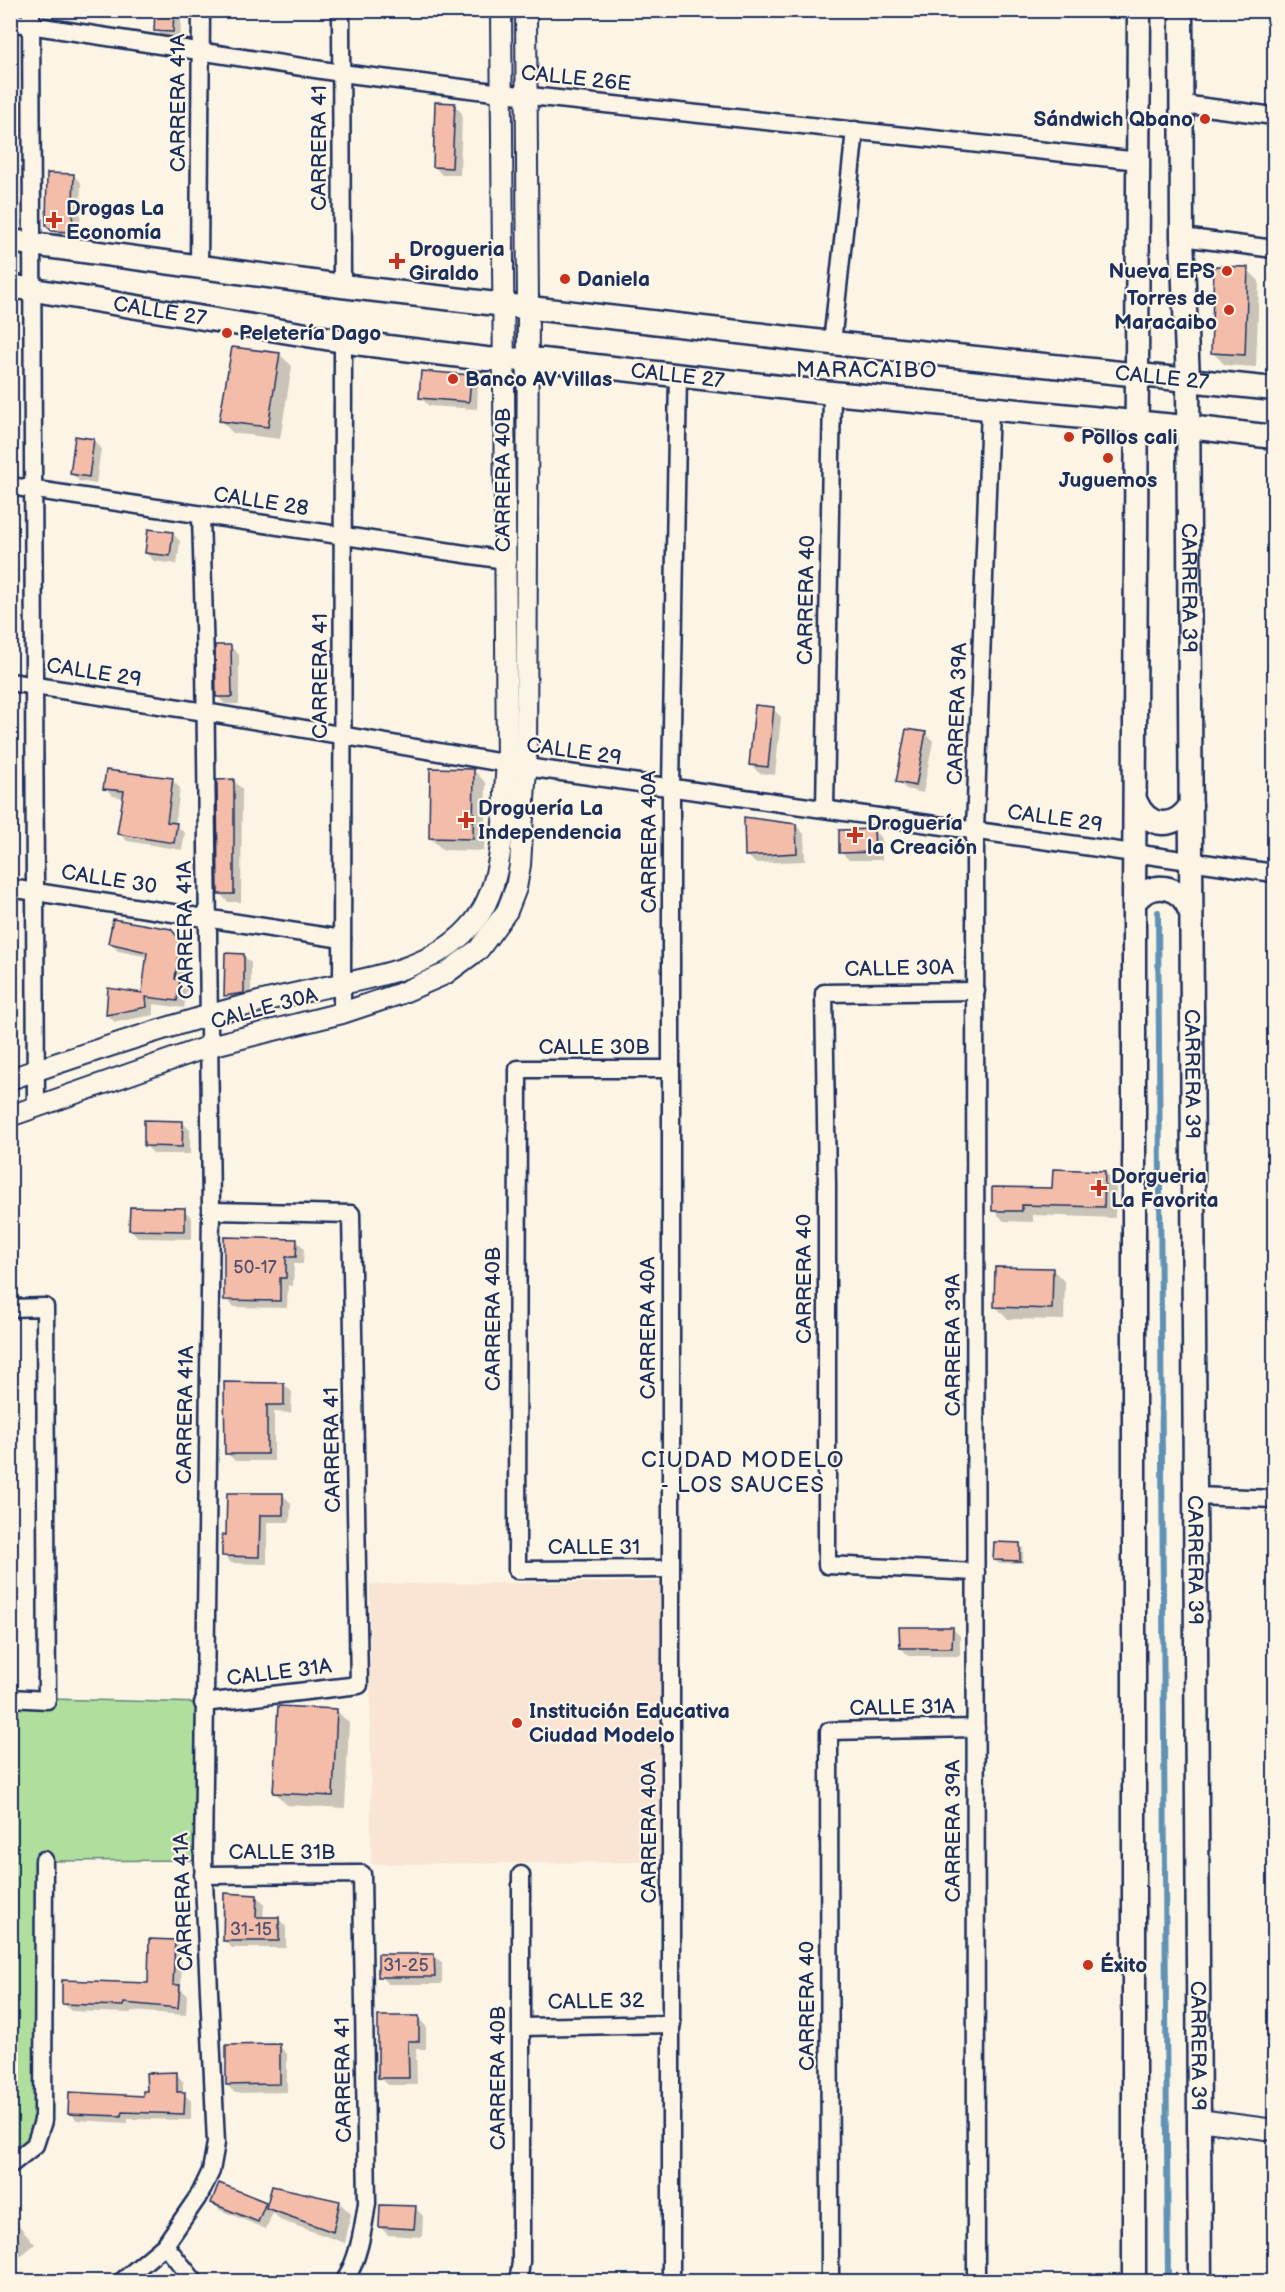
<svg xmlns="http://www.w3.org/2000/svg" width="1285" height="2292" font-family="'Balsamiq Sans',sans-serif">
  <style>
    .built { fill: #fae4d3 }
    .pitch { fill: #afde9d; stroke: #65867e; stroke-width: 1.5 }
    .shadow { fill: #0003 }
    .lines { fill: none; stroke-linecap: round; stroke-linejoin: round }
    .stream { stroke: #6192b6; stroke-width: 6 }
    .building { fill: #f4bdaa; stroke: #1b2f5e; stroke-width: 1.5 }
    .minor-casing { stroke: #1b2f5e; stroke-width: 21 }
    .tertiary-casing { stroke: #1b2f5e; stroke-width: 24 }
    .secondary-casing { stroke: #1b2f5e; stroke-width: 27 }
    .minor { stroke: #fcf5e5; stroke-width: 16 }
    .tertiary { stroke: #fcf5e5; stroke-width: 20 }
    .secondary { stroke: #fcf5e5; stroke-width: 22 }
    .poi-dot { fill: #c8321e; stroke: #fcf5e5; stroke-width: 2 }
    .labels { text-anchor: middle; stroke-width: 4.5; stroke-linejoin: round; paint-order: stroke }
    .number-label { font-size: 18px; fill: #515271 }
    .street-label { font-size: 21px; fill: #1b2f5e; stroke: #fcf5e5 }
    .poi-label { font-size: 21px; font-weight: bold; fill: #1b2f5e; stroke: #fcf5e5; text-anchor: start }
    .neighbourhood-label { font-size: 22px; letter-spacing: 1.5px; fill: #1b2f5e; stroke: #fcf5e5 }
  </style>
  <rect width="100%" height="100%" fill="#fcf5e5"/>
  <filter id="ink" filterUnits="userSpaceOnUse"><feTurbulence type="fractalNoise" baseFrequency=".0167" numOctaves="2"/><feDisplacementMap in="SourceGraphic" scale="12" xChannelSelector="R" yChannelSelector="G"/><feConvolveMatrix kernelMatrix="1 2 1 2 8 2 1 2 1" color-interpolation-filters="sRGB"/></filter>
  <g filter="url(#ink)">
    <path class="built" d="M663,1582L664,1862L371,1864L370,1584Z"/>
    <path class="pitch" d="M11,1698L203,1703V1860L44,1861L43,2121L11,2165Z"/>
    <g class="shadow">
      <path d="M157,10H182L180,39L164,38L156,30Z"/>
      <path d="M454,105L462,113L460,175H442L434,166Z"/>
      <path d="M73,175L81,183L80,239H62L47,226Z"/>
      <path d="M1247,269L1259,281L1256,367L1225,365L1213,353Z"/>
      <path d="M279,354L292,366L280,439L233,433L221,421Z"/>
      <path d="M470,376L478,384L477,409L429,406L421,398Z"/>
      <path d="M93,440L101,448L96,484L79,481L71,473Z"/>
      <path d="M172,533L180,541L177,564L154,561L146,553Z"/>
      <path d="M231,647L239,655V704H225L217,696Z"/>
      <path d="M773,709L781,717L775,775L759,773L751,765Z"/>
      <path d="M925,733L933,741L923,793L906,789L898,781Z"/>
      <path d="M473,770L486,783L484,851L443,850L430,838Z"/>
      <path d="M172,780L180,788L175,825L185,833L182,850L127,841L119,833L125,798L113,796L105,788Z"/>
      <path d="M234,781L242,789L241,902H228L220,894Z"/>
      <path d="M796,825L804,834L805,861L755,863L747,855Z"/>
      <path d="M874,831L882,839V860H849L841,852Z"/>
      <path d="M10,840L13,843L10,863Z"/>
      <path d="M179,939L187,949L183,984L187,989L184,1008L153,1004L154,1015L115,1022L107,1015L143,995L148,957L118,951L110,943Z"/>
      <path d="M243,955L251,963V1001L234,1003L226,995Z"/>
      <path d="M182,1122L190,1130V1154H154L146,1146Z"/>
      <path d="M1105,1172L1116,1183L1115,1218L1033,1215V1222L1004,1221L993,1210Z"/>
      <path d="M184,1210L192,1218V1239L139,1238L131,1230Z"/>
      <path d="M296,1240L304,1248L303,1264H294L293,1286L288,1285L287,1308L234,1307L226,1299Z"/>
      <path d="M1053,1270L1065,1282L1064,1320L1008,1319L995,1306Z"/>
      <path d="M284,1384L292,1392L291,1413L274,1412V1461H235L227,1453Z"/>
      <path d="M283,1495L291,1503L290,1522H267V1564L231,1563L223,1555L227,1536Z"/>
      <path d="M1020,1545L1023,1548V1563H998L995,1560Z"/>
      <path d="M952,1628L960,1636V1656H909L901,1648Z"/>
      <path d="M337,1711L349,1723L345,1808L287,1805L275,1793Z"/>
      <path d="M256,1896L264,1904L263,1919L278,1918L286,1927V1948H232L224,1940Z"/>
      <path d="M174,1941L182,1949L181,1989L187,1995L186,2015L131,2011V2013L71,2011L63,2003L149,1985Z"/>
      <path d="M434,1955L442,1963V1984H388L380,1976Z"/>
      <path d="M418,2018L426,2026V2049H416L417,2085H388L380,2077Z"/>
      <path d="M279,2046L287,2054V2092L235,2093L227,2085Z"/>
      <path d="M176,2074L183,2081V2093L191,2101V2120L128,2119V2123L77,2120L70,2113L144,2098L148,2092Z"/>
      <path d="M339,2202L351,2214L345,2243L280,2220L273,2212L266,2229L220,2210L212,2203L265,2204L268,2207Z"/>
      <path d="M415,2208L423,2216L422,2237L388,2235L380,2227Z"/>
      <path d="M10,2215L35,2244L10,2265Z"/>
    </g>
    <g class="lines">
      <path class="stream" d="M1158,912L1168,2282"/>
    </g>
    <g class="building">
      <path d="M155,10H174L173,32L154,31Z"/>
      <path d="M435,102L455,103L452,168L433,167Z"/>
      <path d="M47,173L74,174L72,232L52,231L46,226Z"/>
      <path d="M1214,266L1248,267L1245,355L1211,353Z"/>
      <path d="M232,347L280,353L268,427L219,421Z"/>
      <path d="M421,371L471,375L469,402L419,398Z"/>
      <path d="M75,436L94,439L89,477L70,474Z"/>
      <path d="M148,529L173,532L170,556L145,553Z"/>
      <path d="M215,645H231L232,697H216Z"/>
      <path d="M755,705L774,707L768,767L749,765Z"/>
      <path d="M906,729L926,732L916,786L896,782Z"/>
      <path d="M430,768L474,769L473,839L429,838Z"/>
      <path d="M106,770L173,778L167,822L177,823L174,843L117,834L124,791L103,789Z"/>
      <path d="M234,779V894H218L217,780Z"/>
      <path d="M744,817L796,824L797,853L745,856Z"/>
      <path d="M874,829L875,852L839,853V830Z"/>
      <path d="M113,919L171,929L180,940L175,979H180L177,1001L146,997L147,1007L106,1015L108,988L142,993L147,952L108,943Z"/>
      <path d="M225,953L244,954V993L224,996Z"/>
      <path d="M144,1120L183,1121L182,1147L144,1146Z"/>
      <path d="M1053,1169L1105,1171L1104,1207L1022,1205V1211H992V1187L1052,1188Z"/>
      <path d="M130,1207L185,1208V1231L129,1230Z"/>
      <path d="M224,1237L297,1239L296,1257H286V1278H280V1301L224,1300Z"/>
      <path d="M995,1267L1053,1268L1052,1309L994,1307Z"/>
      <path d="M224,1382L284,1383V1405H267V1454H225Z"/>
      <path d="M227,1493H283V1515H260L259,1557L222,1556V1534L226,1535Z"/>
      <path d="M994,1542L1020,1543V1561L993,1560Z"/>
      <path d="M899,1627H953L952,1648H900Z"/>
      <path d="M278,1706L337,1709L333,1796L273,1793Z"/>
      <path d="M224,1893L257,1895L256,1917H279V1941H223Z"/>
      <path d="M149,1939L175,1940L173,1985H180L178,2008L124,2003L123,2006L62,2004V1980L148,1983Z"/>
      <path d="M378,1954H434L435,1977H378Z"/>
      <path d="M378,2016H419V2041H408L409,2078H378Z"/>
      <path d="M280,2044V2084L226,2085V2045Z"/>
      <path d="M177,2072V2092H185L184,2114L122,2112L121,2116L68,2114L69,2092L143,2096V2091H147L146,2073Z"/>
      <path d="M219,2183L266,2202L258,2222L211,2203Z"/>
      <path d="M272,2186L340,2201L333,2232L266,2208Z"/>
      <path d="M380,2205L416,2206L414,2229L379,2227Z"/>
    </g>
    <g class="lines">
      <defs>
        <g id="minor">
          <path d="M31,10L36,1107"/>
          <path d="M341,10L342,286"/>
          <path d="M10,22L341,73L502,93L1139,161"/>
          <path d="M1182,104L1274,116"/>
          <path d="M1182,237L1274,249"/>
          <path d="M199,268L201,10"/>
          <path d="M832,343L855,130"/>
          <path d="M10,486L505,560"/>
          <path d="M10,682L205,712L526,767L1274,873"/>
          <path d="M825,809L832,393"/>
          <path d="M10,888L342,939"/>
          <path d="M976,991L824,993L827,1185V1565L976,1572"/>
          <path d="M342,1013L343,341"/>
          <path d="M670,1069H518L517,1558V1570L670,1569"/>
          <path d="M10,1308L45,1307L47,1700L10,1698"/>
          <path d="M1195,1496L1274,1499"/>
          <path d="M203,1703L359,1685L351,1214L211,1211"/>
          <path d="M203,1875L362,1874L367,2203C363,2229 359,2259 344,2282"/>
          <path d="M522,2027L672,2024"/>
          <path d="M10,2165L35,2145L43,2121L44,1860"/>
          <path d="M165,2245L195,2282"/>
          <path d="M121,2282L165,2245L200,2194L211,2171L216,2143L203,1860L211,1211L205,660L201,515"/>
          <path d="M518,2282L521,2262V1875"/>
          <path d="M671,2282V787L678,375"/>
          <path d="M830,2282L829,1731L976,1728"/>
          <path d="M976,2282L975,830L990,408"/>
        </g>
        <g id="tertiary">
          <path d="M10,1079C76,1057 143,1034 210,1015C241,1006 274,998 307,991C362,979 429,972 469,928C507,888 502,816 507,763L501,10"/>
          <path d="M10,1116L210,1046L342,1013L399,994L445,974L479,949L507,911L516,888L520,865L526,767L528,307L526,10"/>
          <path d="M1199,2120L1274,2130"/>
        </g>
        <g id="secondary">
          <path id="s1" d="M1181,10L1182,237L1188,380L1200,2282"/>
          <path id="s2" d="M10,241L342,286L832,343L1274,389"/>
          <path id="s3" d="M10,286L355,343L486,359L543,360L832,393L1206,429L1274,437"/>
          <path d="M1136,802C1148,829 1175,830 1191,805"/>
          <path d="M1134,902C1152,880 1180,884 1190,911"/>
          <path d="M1134,2282V902L1139,10"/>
        </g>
      </defs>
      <use href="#minor" class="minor-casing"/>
      <use href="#tertiary" class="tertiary-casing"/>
      <use href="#secondary" class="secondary-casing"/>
      <use href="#minor" class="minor"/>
      <use href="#tertiary" class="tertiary"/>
      <use href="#secondary" class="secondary"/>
    </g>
  </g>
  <g class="poi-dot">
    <circle cx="1205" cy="119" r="6"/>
    <path d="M51 211h6v6h6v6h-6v6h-6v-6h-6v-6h6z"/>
    <path d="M394 252h6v6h6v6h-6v6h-6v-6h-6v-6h6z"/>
    <circle cx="1227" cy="271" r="6"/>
    <circle cx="565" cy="279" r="6"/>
    <circle cx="1229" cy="310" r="6"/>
    <circle cx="227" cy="333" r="6"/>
    <circle cx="453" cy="379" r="6"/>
    <circle cx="1069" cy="437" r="6"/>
    <circle cx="1108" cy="458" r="6"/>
    <path d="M463 811h6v6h6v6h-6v6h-6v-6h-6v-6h6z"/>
    <path d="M852 826h6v6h6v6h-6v6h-6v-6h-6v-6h6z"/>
    <path d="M1096 1179h6v6h6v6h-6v6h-6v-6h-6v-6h6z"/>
    <circle cx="517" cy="1723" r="6"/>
    <circle cx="1088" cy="1965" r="6"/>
  </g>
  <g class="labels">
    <g class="number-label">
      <text x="255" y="1273">50-17</text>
      <text x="251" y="1935">31-15</text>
      <text x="406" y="1971">31-25</text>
    </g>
    <g class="street-label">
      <text transform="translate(576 78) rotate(6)" y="7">CALLE 26E</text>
      <text transform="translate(178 103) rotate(-90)" y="7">CARRERA 41A</text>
      <text transform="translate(319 148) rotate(-90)" y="7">CARRERA 41</text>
      <text dy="7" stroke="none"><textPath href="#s3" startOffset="152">CALLE 27</textPath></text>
      <text dy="7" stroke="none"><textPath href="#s3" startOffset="674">CALLE 27</textPath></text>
      <text dy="7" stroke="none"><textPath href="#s2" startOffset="1160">CALLE 27</textPath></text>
      <text transform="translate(503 480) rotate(-90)" y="7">CARRERA 40B</text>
      <text transform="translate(261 501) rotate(9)" y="7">CALLE 28</text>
      <text dy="7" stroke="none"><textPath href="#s1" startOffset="578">CARRERA 39</textPath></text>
      <text transform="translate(806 600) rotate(-89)" y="7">CARRERA 40</text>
      <text transform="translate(94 672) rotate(9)" y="7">CALLE 29</text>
      <text transform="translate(320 676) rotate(-90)" y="7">CARRERA 41</text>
      <text transform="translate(957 714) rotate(-88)" y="7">CARRERA 39A</text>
      <text transform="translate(574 751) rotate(8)" y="7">CALLE 29</text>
      <text transform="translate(1055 818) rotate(8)" y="7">CALLE 29</text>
      <text transform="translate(649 842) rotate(-90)" y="7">CARRERA 40A</text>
      <text transform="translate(109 879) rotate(9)" y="7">CALLE 30</text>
      <text transform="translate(185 930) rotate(-91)" y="7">CARRERA 41A</text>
      <text transform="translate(899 968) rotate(-1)" y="7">CALLE 30A</text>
      <text transform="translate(264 1008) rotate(-15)" y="7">CALLE 30A</text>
      <text x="594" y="1054">CALLE 30B</text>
      <text dy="7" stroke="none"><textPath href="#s1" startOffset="1064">CARRERA 39</textPath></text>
      <text transform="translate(804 1279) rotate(-90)" y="7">CARRERA 40</text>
      <text transform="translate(493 1319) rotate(-90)" y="7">CARRERA 40B</text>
      <text transform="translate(648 1328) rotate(-90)" y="7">CARRERA 40A</text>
      <text transform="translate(953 1345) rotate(-90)" y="7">CARRERA 39A</text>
      <text transform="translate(185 1415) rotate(-89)" y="7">CARRERA 41A</text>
      <text transform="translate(332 1450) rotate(-91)" y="7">CARRERA 41</text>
      <text x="594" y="1554">CALLE 31</text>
      <text dy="7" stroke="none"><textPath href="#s1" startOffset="1550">CARRERA 39</textPath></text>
      <text transform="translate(279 1672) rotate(-7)" y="7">CALLE 31A</text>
      <text transform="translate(902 1707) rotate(-1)" y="7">CALLE 31A</text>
      <text transform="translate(953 1831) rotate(-90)" y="7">CARRERA 39A</text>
      <text transform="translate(649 1832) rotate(-90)" y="7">CARRERA 40A</text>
      <text x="282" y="1859">CALLE 31B</text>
      <text transform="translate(183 1902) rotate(-92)" y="7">CARRERA 41A</text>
      <text transform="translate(596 2001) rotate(-1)" y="7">CALLE 32</text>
      <text transform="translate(807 2006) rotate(-90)" y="7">CARRERA 40</text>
      <text dy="7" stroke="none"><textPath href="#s1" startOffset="2036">CARRERA 39</textPath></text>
      <text transform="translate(498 2078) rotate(-90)" y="7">CARRERA 40B</text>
      <text transform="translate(343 2080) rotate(-91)" y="7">CARRERA 41</text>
    </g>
    <g class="poi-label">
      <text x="1193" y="126" text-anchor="end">Sándwich Qbano</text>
      <text x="66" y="215">Drogas La<tspan x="66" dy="24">Economía</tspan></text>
      <text x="409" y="256">Drogueria<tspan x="409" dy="24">Giraldo</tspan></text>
      <text x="1215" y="278" text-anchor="end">Nueva EPS</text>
      <text x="577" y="286">Daniela</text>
      <text x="1217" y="305" text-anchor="end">Torres de<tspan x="1217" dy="24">Maracaibo</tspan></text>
      <text x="239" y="340">Peletería Dago</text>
      <text x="465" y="386">Banco AV Villas</text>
      <text x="1081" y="444">Pollos cali</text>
      <text x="1108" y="487" text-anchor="middle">Juguemos</text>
      <text x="478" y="815">Droguería La<tspan x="478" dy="24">Independencia</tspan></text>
      <text x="867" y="830">Droguería<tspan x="867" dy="24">la Creación</tspan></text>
      <text x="1111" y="1183">Dorgueria<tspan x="1111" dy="24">La Favorita</tspan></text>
      <text x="529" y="1718">Institución Educativa<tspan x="529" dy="24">Ciudad Modelo</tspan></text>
      <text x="1100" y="1972">Éxito</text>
    </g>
    <g class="neighbourhood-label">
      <text x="867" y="377">MARACAIBO</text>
      <text x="743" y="1467">CIUDAD MODELO<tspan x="743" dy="25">- LOS SAUCES</tspan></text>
    </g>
  </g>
  <rect width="1285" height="2292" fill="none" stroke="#fcf5e5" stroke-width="36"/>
  <rect x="18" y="18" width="1249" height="2256" fill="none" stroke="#1b2f5e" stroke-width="2" filter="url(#ink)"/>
</svg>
